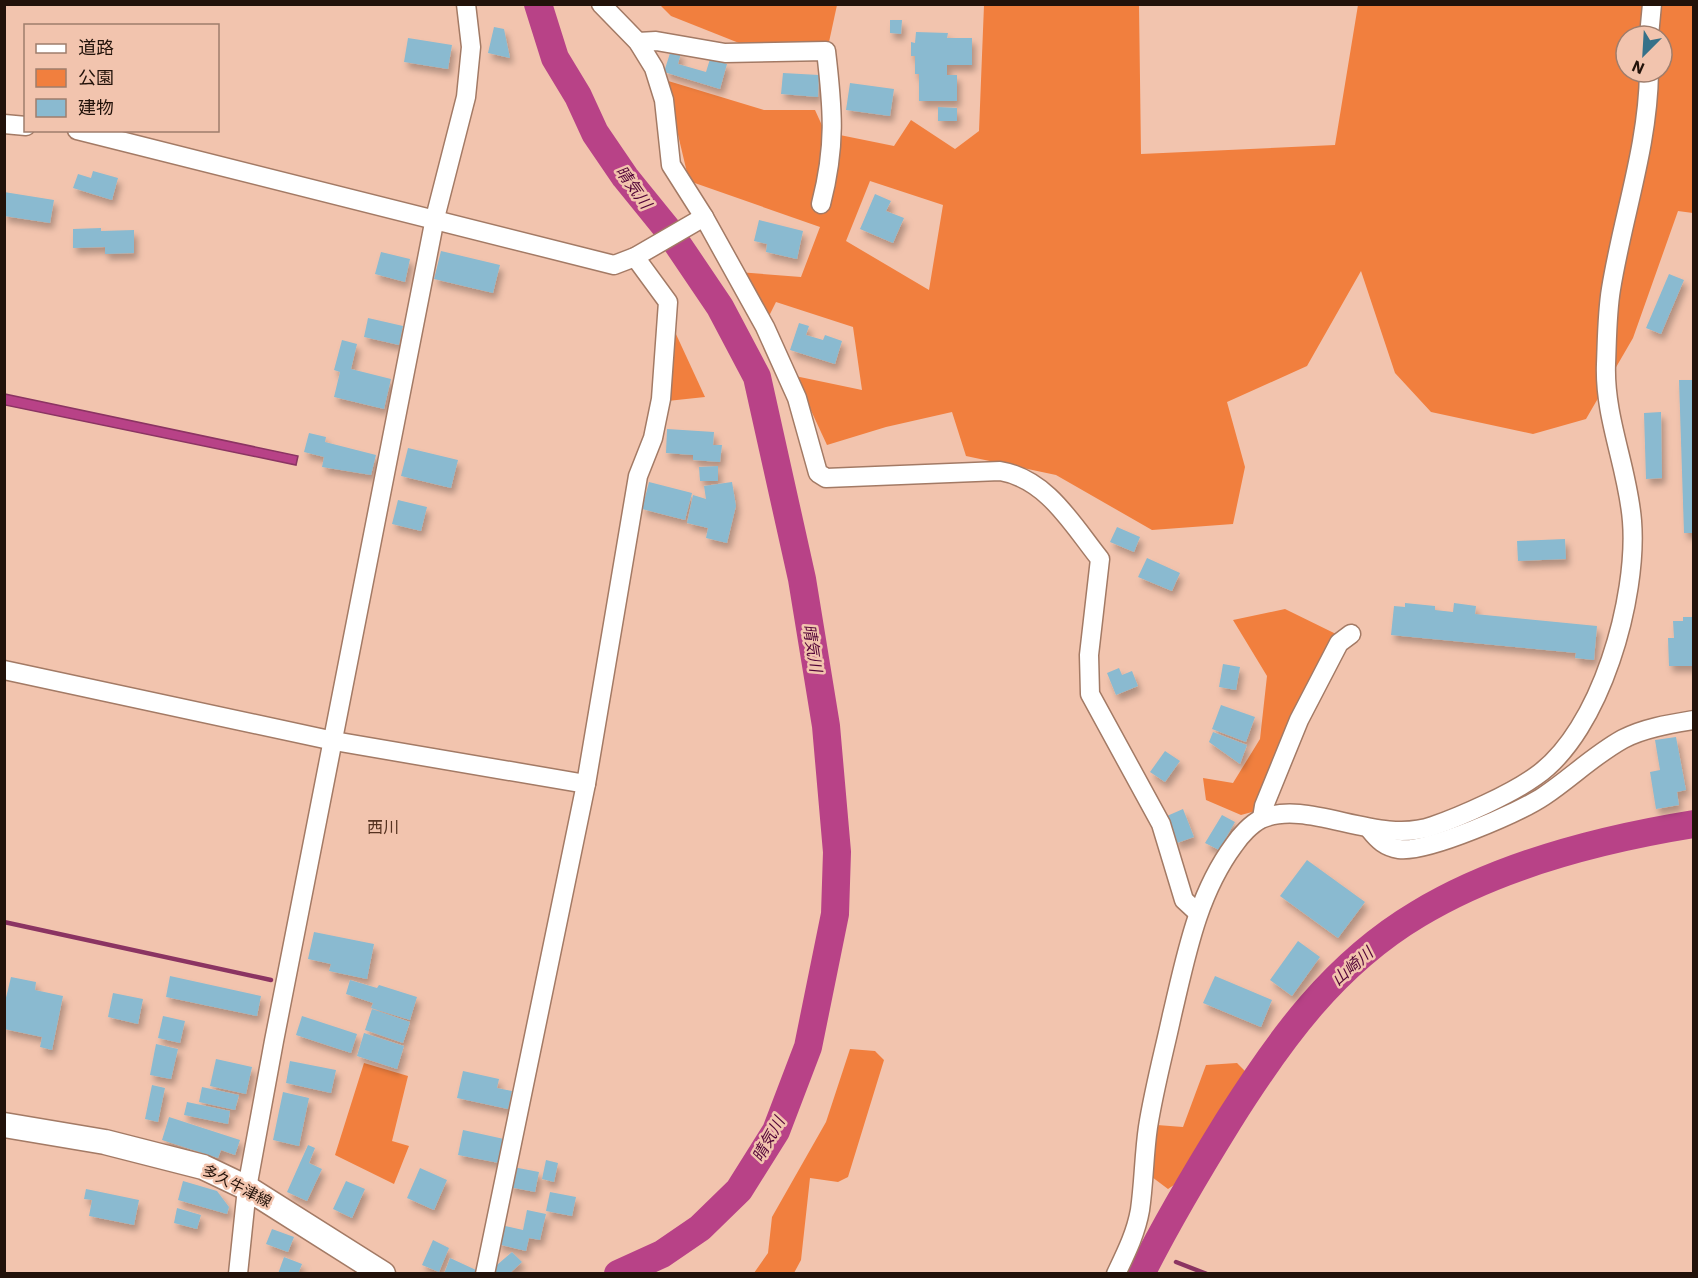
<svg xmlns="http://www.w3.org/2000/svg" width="1698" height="1278" font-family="'IBM Plex Sans','Noto Sans JP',sans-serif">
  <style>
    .green { fill: #f17f3e; fill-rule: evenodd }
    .water { fill: #b84287; stroke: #8b3462; stroke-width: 1.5 }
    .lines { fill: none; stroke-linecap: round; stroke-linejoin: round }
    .stream { stroke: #8b3462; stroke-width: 4.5 }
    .river { stroke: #b84287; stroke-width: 28 }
    .building { fill: #8abad0; filter: url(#shadow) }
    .minor-casing { stroke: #a37a65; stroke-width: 21 }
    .major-casing { stroke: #a37a65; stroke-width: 27 }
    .minor { stroke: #fff; stroke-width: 18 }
    .major { stroke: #fff; stroke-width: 24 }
    .labels { text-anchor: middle; stroke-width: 5; stroke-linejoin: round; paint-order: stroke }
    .street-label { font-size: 15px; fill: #22120a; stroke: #f2c4ae }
    .water-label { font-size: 16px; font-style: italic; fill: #530438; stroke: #f2c4ae }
    .neighbourhood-label { font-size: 16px; fill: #563220; stroke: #f2c4ae }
  </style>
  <defs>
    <filter id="shadow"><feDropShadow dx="3.5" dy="6" stdDeviation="3" flood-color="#0004"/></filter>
  </defs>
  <rect width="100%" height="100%" fill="#f2c4ae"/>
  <g class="green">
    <path d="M660,5H837L829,42L739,43L671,16Z"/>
    <path d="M984,5H1139L1141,154L1335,145L1358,5H1693V213L1678,211L1633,338L1586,419L1533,434L1431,412L1395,373L1361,271L1307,366L1227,402L1245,467L1233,524L1152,530L1056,475L966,456L952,412L886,427L827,445L795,376L862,390L853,327L776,302L767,320L738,272L801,277L820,227L689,181L665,80L764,110H815L825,132L894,146L911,120L955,149L979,131ZM1626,36H1662V72H1626ZM870,181L943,205L929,290L846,241Z"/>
    <path d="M663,306L705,397L658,402Z"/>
    <path d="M1285,609L1336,634L1314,682L1301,741L1274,806L1241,815L1206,800L1203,778L1233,783L1260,739L1267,676L1233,620Z"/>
    <path d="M850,1049L875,1051L884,1060L848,1177L838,1182L810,1178L801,1260L794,1273H754L768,1253L772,1217L826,1122Z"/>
    <path d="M364,1063L408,1076L392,1141L409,1146L394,1184L335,1155Z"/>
    <path d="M1237,1063L1251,1077L1187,1176L1168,1189L1152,1177L1157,1125L1183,1127L1206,1065Z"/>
  </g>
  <path class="water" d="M5,394L298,456L296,465L5,405Z"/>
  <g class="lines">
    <g class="stream">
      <path d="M4,922L271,980"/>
      <path d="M1176,1262L1207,1274"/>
    </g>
    <g class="river">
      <path d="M538,4L555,58L578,96L595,133L625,177L668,230L720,307L757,377L802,579L826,726L837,852L835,914L808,1047L776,1131L739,1190L700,1228L662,1254L618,1274"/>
      <path d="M1141,1274C1168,1220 1198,1170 1229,1120C1280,1039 1334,964 1418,914C1499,865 1601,839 1694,824"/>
    </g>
  </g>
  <g class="building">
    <path d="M890,20H902L901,34L890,33Z"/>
    <path d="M494,27L504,29L510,58L488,53Z"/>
    <path d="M916,32L948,33L947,38H972V65H947V75H957V101H919V74H915V56H911V42L915,43Z"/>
    <path d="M408,38L452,45L448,69L404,62Z"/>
    <path d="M671,50L681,53L678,64L706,72L710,59L727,64L720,89L664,72Z"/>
    <path d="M783,73L819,75L818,97L781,94Z"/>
    <path d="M850,83L894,89L890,116L846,110Z"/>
    <path d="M938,107L957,108V121H938Z"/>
    <path d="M93,171L118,178L112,200L73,188L78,174L91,178Z"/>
    <path d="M4,192L54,200L50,223L4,216Z"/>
    <path d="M875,194L891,201L886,211L904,218L893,243L860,229Z"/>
    <path d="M759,220L803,231L797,259L766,252L767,244L754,241Z"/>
    <path d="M101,228V231L134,230V253L105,254V247L73,248V229Z"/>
    <path d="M441,251L500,265L493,293L434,279Z"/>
    <path d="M381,252L410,259L405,282L375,274Z"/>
    <path d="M1669,274L1684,280L1661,334L1646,328Z"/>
    <path d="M368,318L403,326L399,345L364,337Z"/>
    <path d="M799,323L809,326L806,335L823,340L825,335L842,341L835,364L790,350Z"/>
    <path d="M342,340L357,344L351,369L391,379L384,409L334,397L340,372L334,370Z"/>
    <path d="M1679,380H1694V533H1684Z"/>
    <path d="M1661,412L1662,478L1646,479L1644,413Z"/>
    <path d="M667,429L714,432L713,445H722L720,462L693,460V455L666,453Z"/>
    <path d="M309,433L326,437L325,442L376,455L371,475L322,467L324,457L304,452Z"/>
    <path d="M408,448L458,460L451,488L401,476Z"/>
    <path d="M718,466V481H700L699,467Z"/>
    <path d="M649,482L692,493L685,520L642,509Z"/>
    <path d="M732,482L736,506L727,543L706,538L708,528L687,523L693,495L706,499L704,486Z"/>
    <path d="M398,500L427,507L421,531L392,524Z"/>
    <path d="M1117,527L1140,537L1134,552L1110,542Z"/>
    <path d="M1565,539L1566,559L1518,561L1517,541Z"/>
    <path d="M1147,558L1180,573L1172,591L1138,577Z"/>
    <path d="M1405,603L1435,606V610L1453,612L1454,603L1476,606L1475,614L1597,626L1594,660L1575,658L1576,653L1391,635L1394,606L1405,607Z"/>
    <path d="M1683,617H1694V666H1669L1668,638H1674L1673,621H1683Z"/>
    <path d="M1223,664L1240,667L1236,690L1219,687Z"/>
    <path d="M1119,668L1122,675L1132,671L1138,686L1116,695L1107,673Z"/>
    <path d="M1221,705L1255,717L1246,742L1212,729Z"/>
    <path d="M1213,732L1247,745L1240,764L1209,742Z"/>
    <path d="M1676,737L1686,790L1677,792L1679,805L1656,809L1650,772L1660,770L1655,740Z"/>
    <path d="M1165,751L1180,761L1165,782L1150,772Z"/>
    <path d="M1183,809L1194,837L1177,843L1167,816Z"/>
    <path d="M1222,815L1235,822L1219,850L1205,843Z"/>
    <path d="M1307,860L1365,902L1338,938L1280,896Z"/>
    <path d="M314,932L374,944L367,979L329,971L331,964L308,959Z"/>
    <path d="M1298,941L1320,957L1292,996L1270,980Z"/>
    <path d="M170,976L261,996L257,1016L166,997Z"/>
    <path d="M1215,976L1272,1000L1261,1027L1203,1003Z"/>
    <path d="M11,977L36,982L35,990L63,996L52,1050L40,1047L42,1037L4,1029V1006Z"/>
    <path d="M350,980L377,988L379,985L417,997L410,1020L371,1008L373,1003L346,994Z"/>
    <path d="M113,993L143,999L138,1024L108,1017Z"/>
    <path d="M372,1009L410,1022L403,1043L365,1030Z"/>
    <path d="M163,1016L185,1021L180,1043L158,1038Z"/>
    <path d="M302,1016L357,1034L351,1053L296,1035Z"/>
    <path d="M364,1033L404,1046L397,1069L357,1056Z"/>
    <path d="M156,1044L178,1049L171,1079L150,1075Z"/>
    <path d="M216,1059L252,1067L246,1094L210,1086Z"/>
    <path d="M290,1061L336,1070L331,1093L286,1083Z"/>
    <path d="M463,1071L499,1079L497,1088L512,1091L508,1109L457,1098Z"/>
    <path d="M152,1085L165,1088L158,1122L145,1119Z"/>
    <path d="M202,1087L239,1095L235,1110L199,1102Z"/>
    <path d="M283,1092L309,1098L299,1146L273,1140Z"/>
    <path d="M187,1102L230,1111L228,1124L184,1115Z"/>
    <path d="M169,1117L240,1140L235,1155L221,1150L218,1158L162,1140Z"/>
    <path d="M463,1130L504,1139L499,1163L458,1155Z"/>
    <path d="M308,1145L315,1148L309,1163L322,1169L307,1201L287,1192Z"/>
    <path d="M546,1160L558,1163L554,1182L542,1179Z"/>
    <path d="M513,1167L539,1172L535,1192L509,1187Z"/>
    <path d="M420,1168L447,1180L434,1210L407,1198Z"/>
    <path d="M183,1181L217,1191L229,1207L227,1214L178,1200Z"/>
    <path d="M346,1181L365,1189L352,1218L333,1209Z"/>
    <path d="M86,1189L139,1200L134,1225L89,1216L92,1200L84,1199Z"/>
    <path d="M550,1192L576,1197L572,1216L546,1211Z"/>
    <path d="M177,1208L201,1215L197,1229L174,1223Z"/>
    <path d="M527,1210L546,1214L540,1240L529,1238L526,1251L497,1244L501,1225L523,1230Z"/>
    <path d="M272,1229L294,1237L288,1252L266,1244Z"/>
    <path d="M433,1240L449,1248L439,1272L422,1265Z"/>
    <path d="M512,1252L522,1262L509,1274H492L490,1271Z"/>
    <path d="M284,1257L302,1264L298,1274H278Z"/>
    <path d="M450,1258L476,1270L474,1274H444Z"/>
  </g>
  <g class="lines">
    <defs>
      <g id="minor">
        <path d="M601,4L638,42L654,68L664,100L671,165L704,217L765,327L797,398L818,473L826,478L1000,471C1047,479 1072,524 1100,559L1089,655L1090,694L1161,824L1184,900L1198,913"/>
        <path d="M1649,36L1652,4"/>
        <path d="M638,42L656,41L725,53L826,51C833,110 836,146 821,204"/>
        <path d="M4,124L26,126"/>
        <path d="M77,130L614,265L635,257L704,217"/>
        <path d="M4,670L334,741L586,784"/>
        <path d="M1262,818L1264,806L1299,720L1339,643L1351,634"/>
        <path d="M1370,830C1378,840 1385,847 1399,849C1427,853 1520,812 1544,796C1571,778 1594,755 1623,739C1644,728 1670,724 1694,720"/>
        <path d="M238,1274L247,1188L274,1041L435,218L466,97L471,47L466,4"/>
        <path d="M485,1274L586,784L638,476L653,438L661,399L668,302L635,257"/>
        <path d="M1116,1274C1126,1253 1136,1233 1140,1210C1144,1182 1144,1154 1148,1127C1154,1089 1164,1052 1172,1015C1186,956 1197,895 1234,845C1240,836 1251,824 1261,819C1308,798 1377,846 1433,826C1462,816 1511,794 1536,776C1601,731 1638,597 1632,521C1628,468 1604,418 1606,364C1607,340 1607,313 1611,289C1623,215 1648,147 1649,72"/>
      </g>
      <path id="major" d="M4,1125L105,1142L203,1167L247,1188L383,1274"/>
    </defs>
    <use href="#minor" class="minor-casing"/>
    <use href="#major" class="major-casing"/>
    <use href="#minor" class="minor"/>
    <use href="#major" class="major"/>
  </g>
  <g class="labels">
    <g class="street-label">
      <text transform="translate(237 1186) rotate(27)" y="5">多久牛津線</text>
    </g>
    <g class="water-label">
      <text transform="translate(634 187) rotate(54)" y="6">晴気川</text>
      <text transform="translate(813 648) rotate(81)" y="6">晴気川</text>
      <text transform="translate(1352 966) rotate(-41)" y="6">山崎川</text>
      <text transform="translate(768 1139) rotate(-61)" y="6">晴気川</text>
    </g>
    <g class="neighbourhood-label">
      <text x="383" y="833">西川</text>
    </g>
  </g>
  <rect width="1698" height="1278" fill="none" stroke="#22120a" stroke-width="12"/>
  <rect x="24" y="24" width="195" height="108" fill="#f2c4ae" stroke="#9f7d6c" stroke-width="1.5"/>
  <rect x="36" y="44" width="30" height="9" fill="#ffffff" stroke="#9f7d6c" stroke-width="1.5"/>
  <text x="78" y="54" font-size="18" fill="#22120a">道路</text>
  <rect x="36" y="69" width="30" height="18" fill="#f17f3e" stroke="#9f7d6c" stroke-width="1.5"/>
  <text x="78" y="84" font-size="18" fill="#22120a">公園</text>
  <rect x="36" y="99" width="30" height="18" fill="#8abad0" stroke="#9f7d6c" stroke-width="1.5"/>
  <text x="78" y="114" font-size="18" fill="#22120a">建物</text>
  <g transform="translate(1644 54) rotate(204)"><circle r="28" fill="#f2c4ae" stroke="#9f7d6c" stroke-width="1.5"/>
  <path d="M0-4.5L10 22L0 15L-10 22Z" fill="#367189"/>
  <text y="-9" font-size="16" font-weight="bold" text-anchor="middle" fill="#22120a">N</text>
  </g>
</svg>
